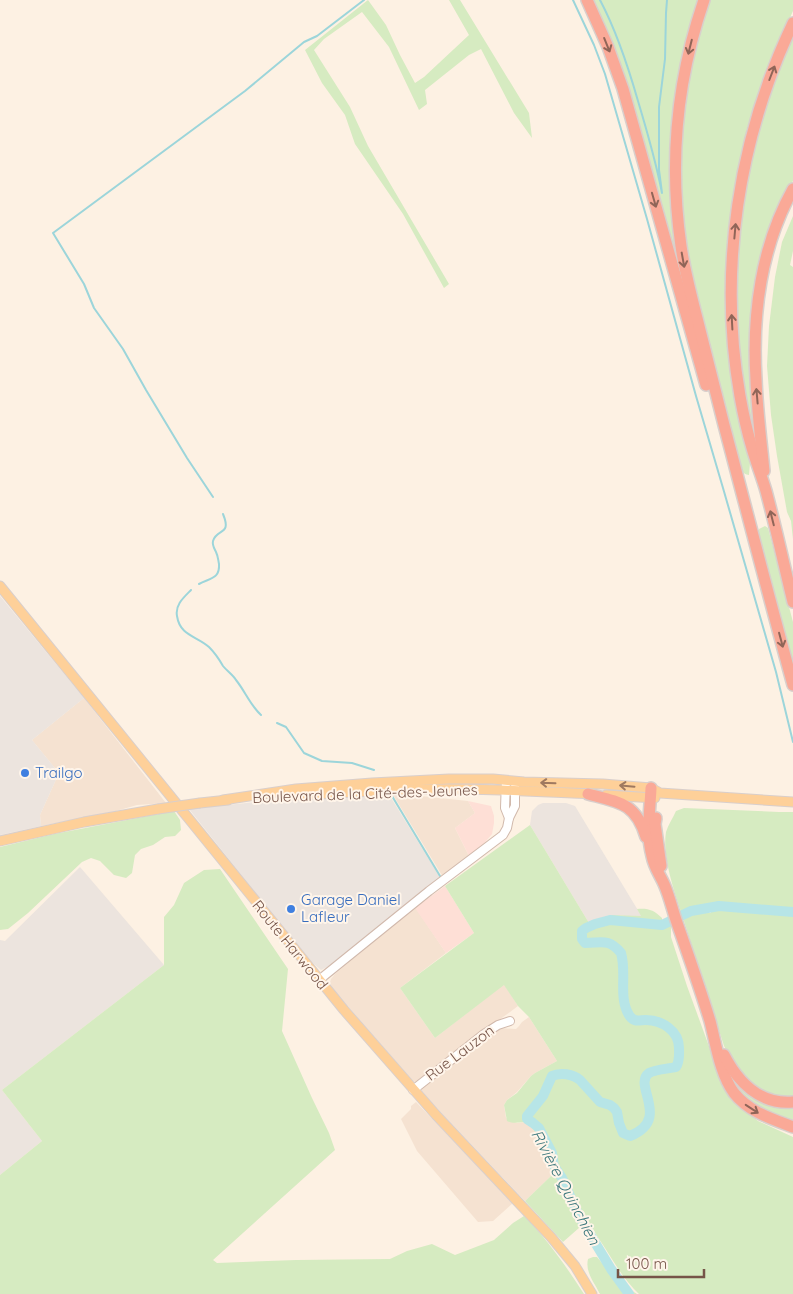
<svg xmlns="http://www.w3.org/2000/svg" width="793" height="1294" font-family="Quicksand,sans-serif">
  <style>
    .residential { fill: #f5e2d1 }
    .commercial { fill: #fedfd6 }
    .industrial { fill: #ece4de }
    .green { fill: #d6ebc1 }
    .lines { fill: none; stroke-linecap: round; stroke-linejoin: round }
    .stream { stroke: #9cd5da; stroke-width: 2 }
    .river { stroke: #b7e5e7; stroke-width: 10 }
    .minor-casing { stroke: #d1b9ac; stroke-width: 10 }
    .major-casing { stroke: #d9cfcc; stroke-width: 11 }
    .highway-casing { stroke: #d9cfcc; stroke-width: 14 }
    .minor { stroke: #fff; stroke-width: 8 }
    .major { stroke: #fed099; stroke-width: 9 }
    .highway { stroke: #faa997; stroke-width: 11 }
    .major-bridge-casing { stroke: #d9cfcc; stroke-width: 11; stroke-linecap: butt }
    .major-bridge { stroke: #fed099; stroke-width: 9 }
    .oneway { stroke: #906558 }
    .oneway2 { stroke: #9f7960 }
    .shop-dot { fill: #3f7fe0; stroke: #fff5ea; stroke-width: 2 }
    .labels { text-anchor: middle; stroke-width: 4; stroke-linejoin: round; paint-order: stroke }
    .shop-label { font-size: 15px; fill: #366cbe; stroke: #fff5ea; text-anchor: start }
    .street-label { font-size: 15px; fill: #765448; stroke: #fff5ea }
    .water-label { font-size: 16px; font-style: italic; fill: #3b777c; stroke: #fff5ea }
  </style>
  <rect width="100%" height="100%" fill="#fdf1e3"/>
  <g class="residential">
    <path d="M84,698L166,803L137,805L116,811L41,826L40,815L59,773L32,740Z"/>
    <path d="M392,793L468,801L475,813L455,828L470,858L443,877Z"/>
    <path d="M415,907L446,953L400,988L435,1038L504,984L518,1006L415,1082L413,1081L332,988L330,982L331,979L335,974Z"/>
    <path d="M529,1017L557,1061L535,1073L531,1076L517,1092L507,1100L504,1105L506,1118L517,1123L526,1122L530,1124L533,1128L548,1153L552,1169V1175L525,1201L432,1103L422,1091V1088L423,1086L492,1031L500,1028L516,1029L519,1026L522,1022Z"/>
    <path d="M416,1102L513,1203L493,1221L478,1222L417,1151L401,1119L411,1109V1106Z"/>
  </g>
  <g class="commercial">
    <path d="M468,801L491,806L494,816V823L492,834L475,854L470,858L455,828L475,813Z"/>
    <path d="M445,886L474,933L446,953L415,908Z"/>
  </g>
  <g class="industrial">
    <path d="M0,596L84,698L32,740L59,773L40,815L41,826L0,835Z"/>
    <path d="M388,793L441,879L332,964L325,968L321,970L313,963L286,931L189,809L274,800Z"/>
    <path d="M543,803H566L575,806L642,917L612,915L589,923L530,825L532,811L538,805Z"/>
    <path d="M80,867L164,965L2,1090L42,1141L0,1175V940L5,941Z"/>
  </g>
  <g class="green">
    <path d="M368,0L386,25L400,55L415,83L424,77L469,35L449,0H460L529,113L532,138L514,113L481,49L469,55L425,90L427,104L419,110L389,47L362,12L324,39L314,50L350,107L368,146L449,284L444,288L403,214L355,144L345,115L322,83L305,50Z"/>
    <path d="M591,0H698C664,99 663,189 684,290Z"/>
    <path d="M709,0H793V11L771,59L747,128L732,203L728,230L725,282L728,351L733,388L750,463L749,475C742,474 742,470 740,464L693,286L685,243L680,171L685,101L694,52Z"/>
    <path d="M793,36V181L788,189L762,255L755,438C731,343 731,243 755,148C758,135 760,123 764,111C772,85 782,60 793,36Z"/>
    <path d="M793,216V251L790,265L793,267V539L791,521L787,512L777,456L771,415L767,366L769,326L775,277L782,242Z"/>
    <path d="M765,526L768,528L793,622V666L759,538V529Z"/>
    <path d="M684,808L779,812H793V1099L765,1094L744,1078L733,1062L724,1046L683,918L693,913H711L707,906L681,912C674,891 662,855 666,832C668,825 673,818 676,811Z"/>
    <path d="M174,811L180,820L181,830L175,836L165,837L153,845L141,849L135,855L132,873L126,878L114,875L100,861L91,858L82,862L28,913L8,929L0,930V847L54,834Z"/>
    <path d="M530,825L589,923L612,915L641,916L637,909C648,908 654,910 662,918V927L671,924V937L687,986L714,1060L742,1108L758,1121L793,1137V1294H639C625,1281 615,1264 605,1248C599,1239 593,1230 588,1220L563,1242L525,1201L552,1175C552,1159 545,1147 536,1134C534,1131 533,1127 530,1124C522,1120 515,1125 507,1121L504,1105L507,1100L517,1093L531,1076L535,1073L557,1061L529,1017L518,1006L504,985L435,1038L400,988L474,933L445,886Z"/>
    <path d="M220,869L288,969L282,1031L312,1098L329,1133L335,1150L213,1260L217,1263L296,1260L390,1259L407,1251L432,1244L455,1255L494,1240L513,1223L524,1216C547,1239 566,1266 584,1294H0V1175L42,1141L2,1090L164,965V917L174,905L184,883L204,870Z"/>
    <path d="M731,1074L793,1107V1123L762,1110L744,1099L730,1079Z"/>
    <path d="M593,1257H597L618,1282L637,1294H600C594,1282 585,1272 588,1259Z"/>
  </g>
  <g class="lines">
    <g class="stream">
      <path d="M573,0L594,45L605,74L647,219L696,396L723,488L776,672L793,742"/>
      <path d="M600,0C617,32 628,66 638,101C647,131 656,162 662,193L659,170V107L665,59L666,13L667,0"/>
      <path d="M213,497L187,458L146,390L123,349L94,308L84,284L53,233L245,91L304,42L317,36L364,0"/>
      <path d="M199,584C210,578 220,579 219,564C218,559 218,556 216,552C214,548 212,545 213,541C217,528 232,536 223,514"/>
      <path d="M191,590C183,598 175,605 177,616C180,636 197,636 209,647C215,653 219,659 223,666C227,671 233,675 236,680C245,691 250,705 261,715"/>
      <path d="M277,723L286,727L304,753L322,761L352,763L374,770"/>
      <path d="M392,796L440,876"/>
    </g>
    <path class="river" d="M629,1294L611,1269L579,1216L562,1178L554,1166L552,1153L539,1128L533,1123L527,1119V1116L543,1096L552,1076C560,1072 573,1074 580,1080L600,1102L610,1105L614,1108L617,1112L619,1123L623,1133L630,1136C672,1119 632,1085 649,1073C657,1069 668,1069 676,1067C680,1061 679,1054 679,1048C679,1031 662,1020 646,1020C639,1020 634,1023 629,1015C618,997 627,973 621,953C608,938 602,943 585,943L582,939V931L586,928L595,924L610,920L662,925L691,911L719,906L793,912"/>
    <defs>
      <g id="minor">
        <path d="M506,780L505,808L509,818"/>
        <path d="M319,980L429,891L503,835L507,828L509,818L515,806V787"/>
        <path d="M413,1090L484,1034L498,1025L510,1021"/>
      </g>
      <g id="major">
        <path d="M0,586L344,1010L436,1115L551,1237L575,1266L592,1294"/>
        <path d="M606,795L655,798"/>
        <path d="M286,796C340,793 393,789 447,789C496,789 544,792 593,794"/>
        <path d="M223,800L296,789L372,783L449,779H493L524,782L603,784L651,788L660,793L793,802"/>
        <path d="M200,803L228,800"/>
        <path d="M0,841L84,822L158,809"/>
      </g>
      <g id="highway">
        <path d="M587,0L608,47L623,89L706,385"/>
        <path d="M704,0C677,79 669,163 681,246C685,274 693,302 700,330C708,362 716,394 724,425C747,512 769,598 793,685"/>
        <path d="M793,23C738,139 718,270 740,396C743,413 747,431 752,448C756,462 762,477 766,491C776,528 784,565 793,602"/>
        <path d="M764,471C761,440 757,410 756,379C752,315 761,246 793,189"/>
        <path d="M651,788C650,811 646,834 652,856C654,867 660,875 664,884C669,895 672,908 676,920C688,954 700,988 710,1021C716,1044 720,1074 734,1093C749,1112 772,1119 793,1127"/>
        <path d="M588,794C619,802 636,803 646,837"/>
        <path d="M656,818L655,824L661,866"/>
        <path d="M724,1055C738,1082 760,1105 793,1102"/>
      </g>
    </defs>
    <use href="#minor" class="minor-casing"/>
    <use href="#major" class="major-casing"/>
    <use href="#highway" class="highway-casing"/>
    <use href="#minor" class="minor"/>
    <use href="#major" class="major"/>
    <use href="#highway" class="highway"/>
    <defs>
      <path id="major-bridge" d="M158,809L200,803"/>
    </defs>
    <use href="#major-bridge" class="major-bridge-casing"/>
    <use href="#major-bridge" class="major-bridge"/>
  </g>
  <defs><path id="oneway-shaft" d="M-6 0H5M1.5-3L5.5 0L1.5 3" fill="none" stroke-width="1.6" stroke-linecap="round" stroke-linejoin="round" transform="scale(1.25)"/></defs>
  <g class="oneway">
    <use href="#oneway-shaft" transform="translate(607 45) rotate(68)"/>
    <use href="#oneway-shaft" transform="translate(690 47) rotate(104)"/>
    <use href="#oneway-shaft" transform="translate(772 73) rotate(-69)"/>
    <use href="#oneway-shaft" transform="translate(654 200) rotate(74)"/>
    <use href="#oneway-shaft" transform="translate(735 231) rotate(-85)"/>
    <use href="#oneway-shaft" transform="translate(683 260) rotate(80)"/>
    <use href="#oneway-shaft" transform="translate(732 322) rotate(-93)"/>
    <use href="#oneway-shaft" transform="translate(757 396) rotate(-95)"/>
    <use href="#oneway-shaft" transform="translate(772 518) rotate(-104)"/>
    <use href="#oneway-shaft" transform="translate(781 640) rotate(75)"/>
    <use href="#oneway-shaft" transform="translate(752 1109) rotate(33)"/>
  </g>
  <g class="oneway2">
    <use href="#oneway-shaft" transform="translate(548 783) rotate(-178)"/>
    <use href="#oneway-shaft" transform="translate(627 786) rotate(-175)"/>
  </g>
  <g class="shop-dot">
    <circle cx="25" cy="773" r="5"/>
    <circle cx="291" cy="909" r="5"/>
  </g>
  <g class="labels">
    <g class="shop-label">
      <text x="35" y="778">Trailgo</text>
      <text x="301" y="905">Garage Daniel<tspan x="301" dy="17">Lafleur</tspan></text>
    </g>
    <g class="street-label">
      <text transform="translate(365 794) rotate(-2)" y="5">Boulevard de la Cité-des-Jeunes</text>
      <text transform="translate(290 945) rotate(51)" y="5">Route Harwood</text>
      <text transform="translate(460 1053) rotate(-37)" y="5">Rue Lauzon</text>
    </g>
    <g class="water-label">
      <text transform="translate(566 1187) rotate(62)" y="6">Rivière Quinchien</text>
    </g>
  </g>
  <path d="M618 1269v8h86v-8" fill="none" stroke="#765448" stroke-width="2.5"/>
  <text x="626" y="1269" font-size="15" fill="#765448" stroke="#fff5ea" stroke-width="4" paint-order="stroke">100 m</text>
</svg>
